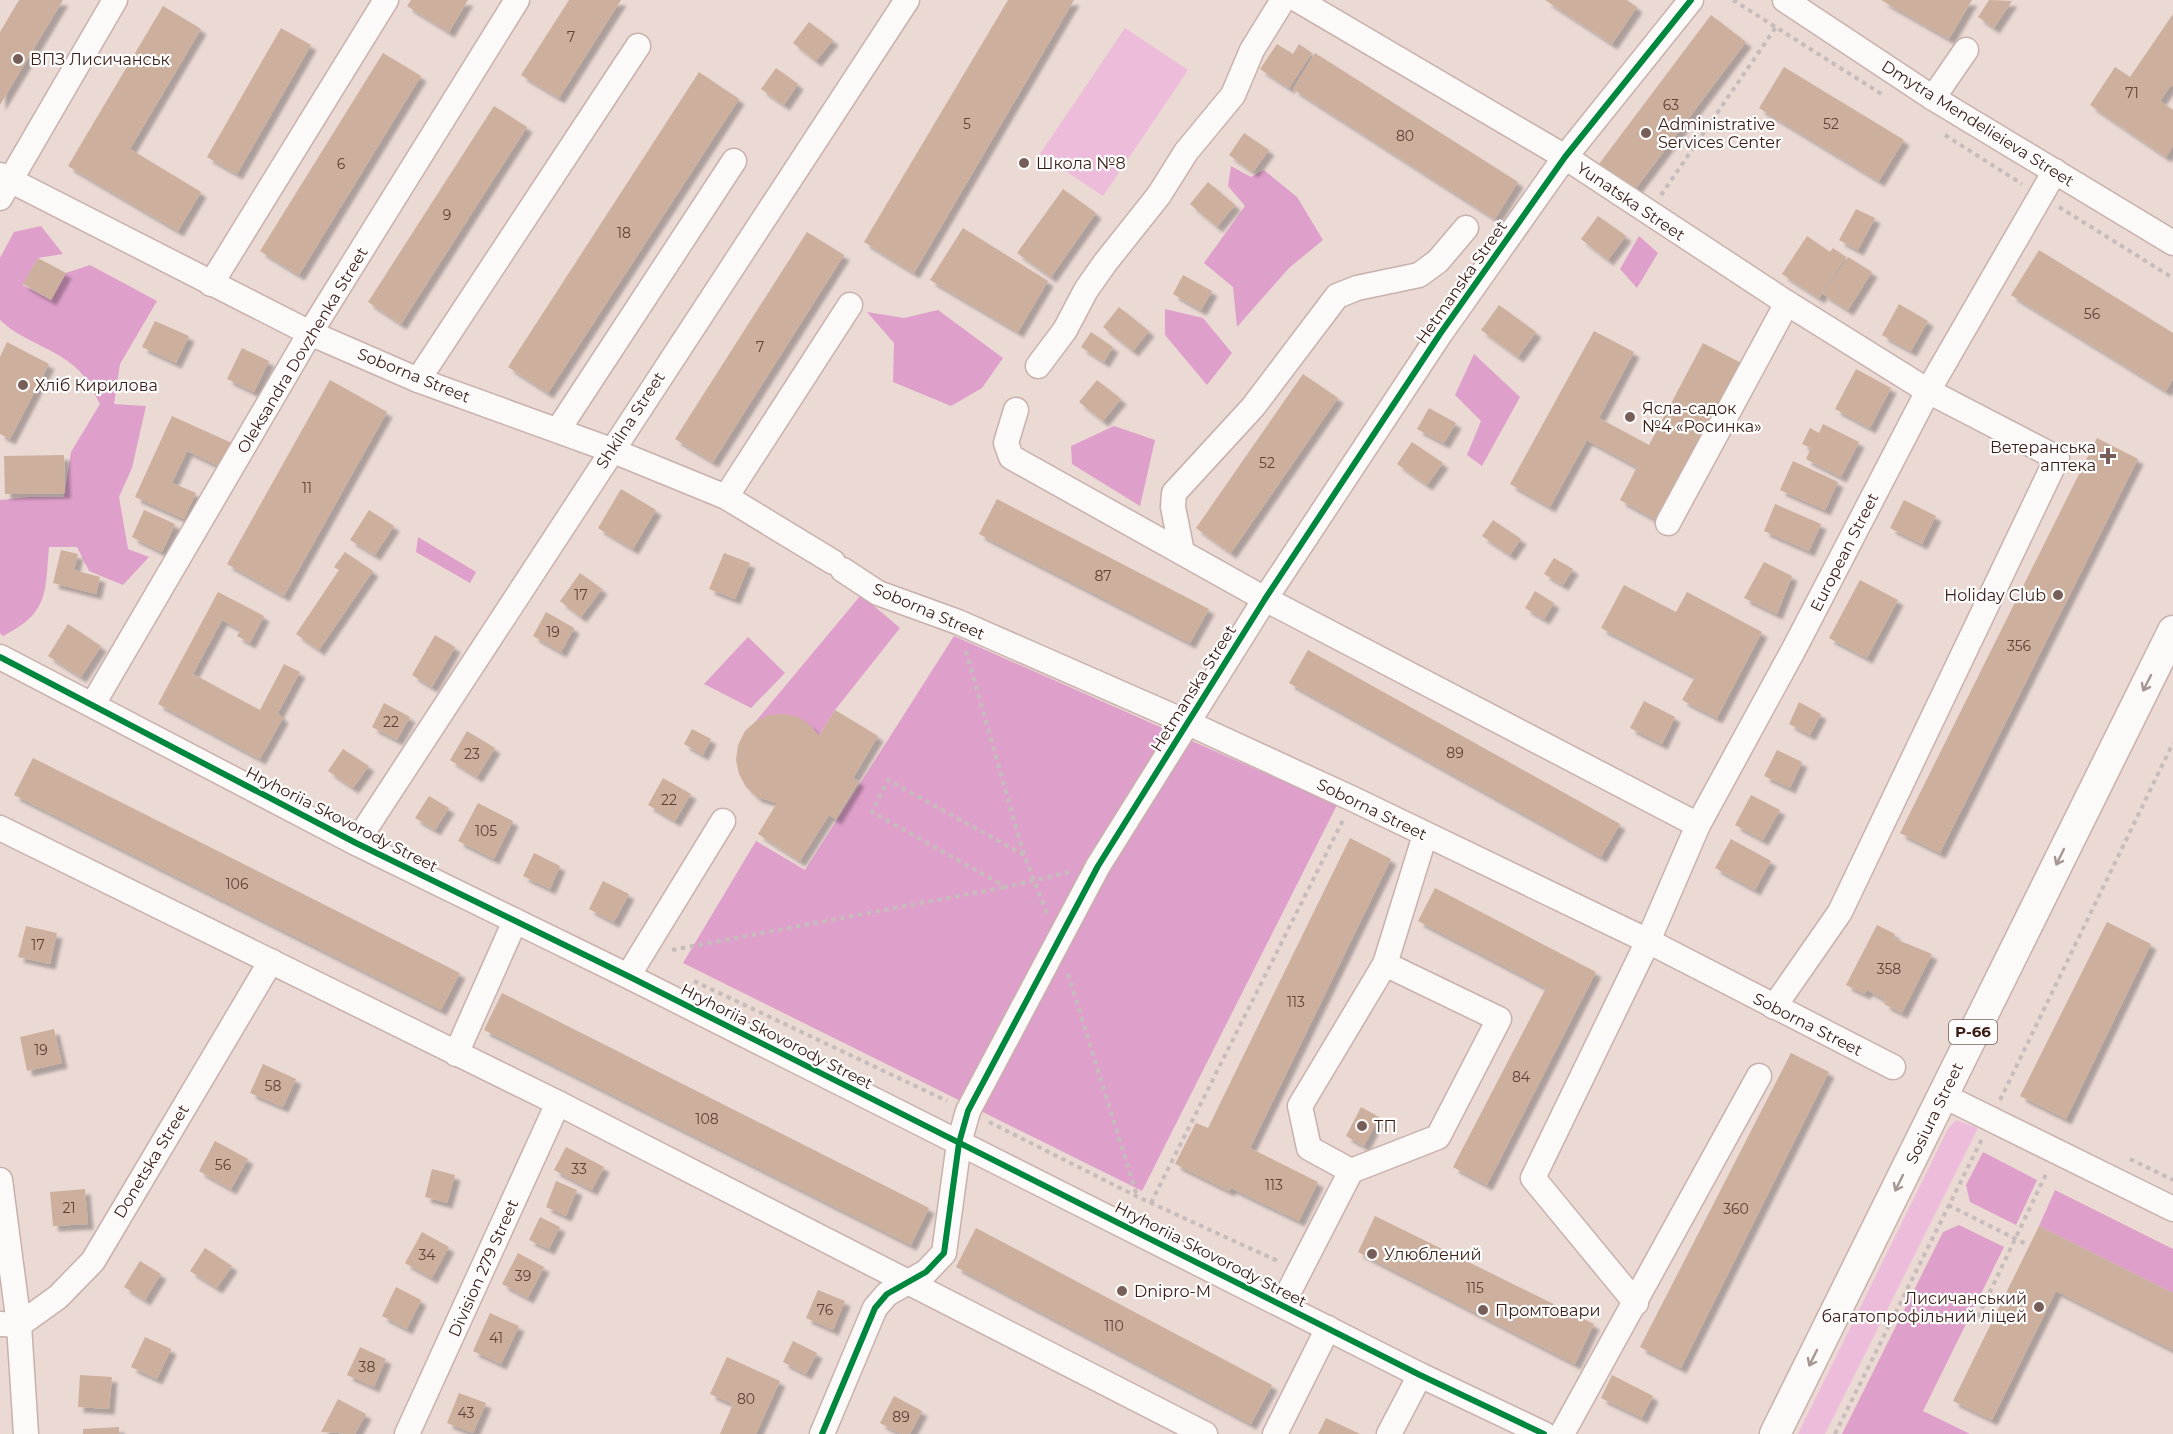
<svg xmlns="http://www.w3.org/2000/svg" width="2173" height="1434" font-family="Montserrat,sans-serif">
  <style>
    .green { fill: #edbcda }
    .forest { fill: #de9fca }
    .building { fill: #ccaf9c; filter: url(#shadow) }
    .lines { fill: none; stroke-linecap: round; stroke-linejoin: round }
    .minor-casing { stroke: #c8b1ac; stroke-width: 27 }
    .major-casing { stroke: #c8b1ac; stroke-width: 33 }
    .path { stroke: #c6bcbb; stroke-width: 4; stroke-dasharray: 4.5 4.5; stroke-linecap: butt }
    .minor { stroke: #fcf9f9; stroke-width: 24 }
    .major { stroke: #fcf9f9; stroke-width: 30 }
    .cycleway-casing { stroke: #fdfdfd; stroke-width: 10 }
    .cycleway { stroke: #00873e; stroke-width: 6 }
    .oneway { stroke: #a59692 }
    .poi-dot { fill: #785e58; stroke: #fdfdfd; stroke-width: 2 }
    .labels { text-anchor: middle; stroke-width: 4.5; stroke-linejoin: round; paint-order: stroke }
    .number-label { font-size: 14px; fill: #5e4137 }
    .shield { fill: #fdfdfd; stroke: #74605b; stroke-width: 1.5 }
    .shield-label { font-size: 15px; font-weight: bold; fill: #3a1c15 }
    .poi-label { font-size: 16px; fill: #3a1c15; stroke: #fdfdfd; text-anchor: start }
    .street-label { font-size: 16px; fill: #3a1c15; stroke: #fdfdfd }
  </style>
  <defs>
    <filter id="shadow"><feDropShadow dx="5.5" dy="5.5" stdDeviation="1.5" flood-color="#0004"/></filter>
  </defs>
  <rect width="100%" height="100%" fill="#ebd9d4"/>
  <g class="green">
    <path d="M1125,28L1188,70L1103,196L1040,154Z"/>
    <path d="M1956,1120L1978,1128L1825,1434H1798L1948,1129Z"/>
  </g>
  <g class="forest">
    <path d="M1231,166L1251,177L1264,170L1297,197L1323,240L1289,268L1237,327L1233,287L1204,263L1245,206L1228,186Z"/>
    <path d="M41,226L63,254L38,258L23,285L51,300L66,273L90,265L157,301L120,364L114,404L146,406L132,468L119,497L128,549L149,557L123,585L89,571L77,547H49C45,593 49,613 3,636L0,633V500L29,497H64L71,452L100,404C95,395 90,383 83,375C61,349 24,343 0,320V258L14,232Z"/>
    <path d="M1639,236L1658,253L1637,288L1620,269Z"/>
    <path d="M1165,309L1203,318L1232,353L1207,385L1165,335Z"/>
    <path d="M938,310L1003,358L982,388L951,406L893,382L894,343L867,312L904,318Z"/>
    <path d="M1474,354L1520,397L1482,466L1467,455L1481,421L1455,395Z"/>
    <path d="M1114,426L1155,440L1140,506L1072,464L1071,446Z"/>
    <path d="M418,537L476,572L470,583L416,552Z"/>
    <path d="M861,595L900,628L835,710L819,736C799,711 785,719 756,721Z"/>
    <path d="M954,636L1337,805L1142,1191L683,963L756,841L805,870Z"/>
    <path d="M748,637L785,673L751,708L704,684Z"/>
    <path d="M1983,1152L2037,1180L2016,1225L1970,1202L1966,1185Z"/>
    <path d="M2055,1190L2173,1249V1293L2039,1226Z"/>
    <path d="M1959,1225L2004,1247L1923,1411L1970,1434H1842L1943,1232Z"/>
  </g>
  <g class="building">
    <path d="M19,0H63L0,105V32Z"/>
    <path d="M411,0H468L449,32L407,6Z"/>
    <path d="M569,0H621L559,98L521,75Z"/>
    <path d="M1008,0H1074L914,273L864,242Z"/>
    <path d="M1545,0H1627L1637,7L1612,44Z"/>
    <path d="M1881,0H1972L1949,39Z"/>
    <path d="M1989,0L2012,1L1994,28L1978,17Z"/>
    <path d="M163,6L201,29L130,149L201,192L178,231L68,166Z"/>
    <path d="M2173,14V87L2171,85L2160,101L2173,110V146L2166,157L2090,105L2115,67L2130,77Z"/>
    <path d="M1711,15L1746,42L1631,195L1596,168Z"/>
    <path d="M809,22L833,40L816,61L793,43Z"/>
    <path d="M281,28L311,45L237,174L207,157Z"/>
    <path d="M1277,44L1293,54L1299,44L1312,53L1289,88L1260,69Z"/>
    <path d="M383,53L421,76L299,275L260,251Z"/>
    <path d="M1315,53L1518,182L1495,219L1293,89Z"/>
    <path d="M1784,67L1904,140L1879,181L1759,108Z"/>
    <path d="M776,68L798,84L784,105L761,89Z"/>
    <path d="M699,72L739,99L548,393L508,367Z"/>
    <path d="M494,106L527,127L401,324L368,302Z"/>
    <path d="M1244,133L1269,150L1253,172L1229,155Z"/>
    <path d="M1208,182L1235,205L1217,227L1190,204Z"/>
    <path d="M1063,189L1096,213L1051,277L1017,253Z"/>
    <path d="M1856,209L1875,218L1858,250L1839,240Z"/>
    <path d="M1598,216L1626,236L1608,260L1581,239Z"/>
    <path d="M963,228L1048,281L1018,332L930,280Z"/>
    <path d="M807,232L844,255L713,462L675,439Z"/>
    <path d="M1807,236L1830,252L1833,248L1846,257L1819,298L1782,274Z"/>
    <path d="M2039,250L2173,333V379L2166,391L2011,295Z"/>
    <path d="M1848,257L1872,272L1848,310L1823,294Z"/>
    <path d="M38,258L66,273L51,300L23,284Z"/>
    <path d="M1183,275L1212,291L1201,310L1173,294Z"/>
    <path d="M1899,304L1928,321L1911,351L1882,335Z"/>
    <path d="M1499,305L1536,332L1518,357L1481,330Z"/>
    <path d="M1119,307L1149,331L1133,351L1103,327Z"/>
    <path d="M155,321L189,336L176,363L142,347Z"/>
    <path d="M1594,331L1634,352L1599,418L1649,445L1703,343L1743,364L1660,522L1620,500L1637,467L1587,440L1550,507L1510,484Z"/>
    <path d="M1091,332L1113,347L1104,362L1081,347Z"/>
    <path d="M7,342L49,364L10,439L0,434V357Z"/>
    <path d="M242,348L269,361L254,392L227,379Z"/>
    <path d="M1856,369L1891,388L1870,428L1835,409Z"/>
    <path d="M1303,374L1338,398L1231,553L1196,528Z"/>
    <path d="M330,380L387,412L284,596L227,564Z"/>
    <path d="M1097,380L1121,399L1103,421L1079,402Z"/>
    <path d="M1429,408L1456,423L1444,443L1417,429Z"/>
    <path d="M172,416L234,444L223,468L187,451L172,483L196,493L184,519L135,497Z"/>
    <path d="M1823,424L1859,442L1841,477L1806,459L1811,448L1802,444L1810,428L1819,433Z"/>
    <path d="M2097,438L2138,459L1940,853L1900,833Z"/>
    <path d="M1412,442L1443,463L1427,485L1397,464Z"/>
    <path d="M64,455L65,493L5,494L4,456Z"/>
    <path d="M1793,461L1838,482L1825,510L1780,490Z"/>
    <path d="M621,489L656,510L633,549L598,528Z"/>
    <path d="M997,499L1209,609L1190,643L979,534Z"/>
    <path d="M1904,500L1936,516L1922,544L1890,528Z"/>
    <path d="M1775,504L1821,524L1809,551L1764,531Z"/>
    <path d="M144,510L175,524L162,552L132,537Z"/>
    <path d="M369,510L394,526L375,555L350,540Z"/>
    <path d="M1493,520L1521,539L1510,555L1482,536Z"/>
    <path d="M61,550L78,554L74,570L100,577L96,594L53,583Z"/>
    <path d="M345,552L373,571L319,650L296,634L339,570L334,567Z"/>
    <path d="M724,553L750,563L735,599L709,589Z"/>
    <path d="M1554,558L1573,569L1563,585L1544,574Z"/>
    <path d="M1764,562L1792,576L1777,614L1744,598Z"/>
    <path d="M580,573L602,589L581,617L560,601Z"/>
    <path d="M1860,580L1898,600L1867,658L1829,638Z"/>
    <path d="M1624,585L1676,612L1687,592L1762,632L1717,718L1682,700L1695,677L1601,628Z"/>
    <path d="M1535,591L1554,603L1544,619L1525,608Z"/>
    <path d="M218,592L264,616L250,643L237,636L241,630L222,620L193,674L260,710L284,664L300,672L278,713L283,718L260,759L158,704Z"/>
    <path d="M546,612L574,628L561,652L533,636Z"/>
    <path d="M68,624L101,646L81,677L48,656Z"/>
    <path d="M435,635L455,647L432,687L412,675Z"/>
    <path d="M1308,650L1620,824L1601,857L1289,683Z"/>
    <path d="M1644,701L1675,717L1662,744L1630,728Z"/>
    <path d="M1799,702L1821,714L1810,735L1789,724Z"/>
    <path d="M384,703L410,717L397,740L372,727Z"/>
    <path d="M835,710L878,736L853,778L859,781L836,819L829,815L800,861L758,834L777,803L757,797L746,787L739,774L736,760L738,745L745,731L756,721L769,715L784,714L798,717L810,725L819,736Z"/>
    <path d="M692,729L711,739L703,755L684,744Z"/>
    <path d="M467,731L495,748L477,777L450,760Z"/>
    <path d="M343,749L369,766L353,788L328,771Z"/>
    <path d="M1777,750L1802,762L1790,788L1764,776Z"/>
    <path d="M33,758L460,973L441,1010L14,795Z"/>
    <path d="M663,778L691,794L675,821L648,805Z"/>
    <path d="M1751,795L1780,810L1763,840L1735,825Z"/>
    <path d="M429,796L449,808L435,830L415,818Z"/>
    <path d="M478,803L513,821L494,859L458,841Z"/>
    <path d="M1350,838L1391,859L1250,1148L1318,1182L1299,1221L1231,1188L1229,1191L1175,1164L1196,1123L1208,1128Z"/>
    <path d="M1731,839L1771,861L1755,890L1715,868Z"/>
    <path d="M534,853L560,866L550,889L523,876Z"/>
    <path d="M603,881L629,894L614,922L589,909Z"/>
    <path d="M1435,888L1596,972L1487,1185L1453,1167L1546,988L1418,921Z"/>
    <path d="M2107,922L2151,944L2066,1119L2020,1096Z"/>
    <path d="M1877,925L1895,934L1893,938L1932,954L1902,1013L1884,1004L1886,1000L1867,990L1865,994L1846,985Z"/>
    <path d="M26,926L57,933L50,964L18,957Z"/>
    <path d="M502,993L929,1208L911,1245L484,1030Z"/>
    <path d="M54,1029L62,1063L27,1071L20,1037Z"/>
    <path d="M1791,1053L1829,1072L1681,1368L1640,1347Z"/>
    <path d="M263,1064L296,1079L283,1107L250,1093Z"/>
    <path d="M1361,1107L1379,1117L1364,1146L1346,1136Z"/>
    <path d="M215,1141L248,1159L231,1189L199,1171Z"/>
    <path d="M566,1147L604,1167L592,1190L554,1170Z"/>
    <path d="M432,1169L455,1175L447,1203L425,1197Z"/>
    <path d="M556,1181L577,1190L566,1216L546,1207Z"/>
    <path d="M85,1189L88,1224L53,1226L50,1192Z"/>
    <path d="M1375,1216L1594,1324L1575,1364L1358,1252Z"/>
    <path d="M540,1217L560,1227L549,1249L529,1240Z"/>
    <path d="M2039,1226L2173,1293V1350L2056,1291L1992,1420L1953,1401Z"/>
    <path d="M976,1228L1272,1385L1251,1424L956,1267Z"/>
    <path d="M422,1232L449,1247L432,1278L405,1263Z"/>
    <path d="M205,1248L232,1266L217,1288L190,1271Z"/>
    <path d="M518,1253L544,1267L528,1298L502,1284Z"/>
    <path d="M140,1261L161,1274L145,1300L124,1287Z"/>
    <path d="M396,1287L421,1300L407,1329L382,1316Z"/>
    <path d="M818,1290L845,1301L833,1330L806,1318Z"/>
    <path d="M490,1313L519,1326L501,1364L473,1351Z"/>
    <path d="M145,1337L171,1349L157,1379L131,1367Z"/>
    <path d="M793,1341L817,1353L806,1374L783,1362Z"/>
    <path d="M360,1347L386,1359L374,1387L347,1375Z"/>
    <path d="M727,1357L780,1381L756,1434H720L733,1404L710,1394Z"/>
    <path d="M80,1375L112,1377L109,1409L78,1407Z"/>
    <path d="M1612,1375L1653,1396L1642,1418L1601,1398Z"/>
    <path d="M459,1393L486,1403L473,1433L447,1423Z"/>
    <path d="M894,1396L922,1411L910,1434H901L880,1423Z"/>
    <path d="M338,1399L366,1414L355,1434L321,1432Z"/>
    <path d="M1326,1418L1360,1434H1318Z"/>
    <path d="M119,1427V1434H83V1429Z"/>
  </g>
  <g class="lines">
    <defs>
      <g id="minor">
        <path d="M1298,0L1565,157L1787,303L1928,391L2057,458L1840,912L1774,1007"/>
        <path d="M1785,0L1933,98L2173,243"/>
        <path d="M1933,98L1966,50"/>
        <path d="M0,175L310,333L418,380L611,450L726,497L833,562"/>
        <path d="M0,198L115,0"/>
        <path d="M211,284L386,0"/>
        <path d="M1038,366L1065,330L1086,290L1105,263L1159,195L1186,152L1233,95L1252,50L1283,0"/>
        <path d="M418,380L638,46"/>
        <path d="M1016,410L1006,443L1011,457L1265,599L1698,825"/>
        <path d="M558,430L734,161"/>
        <path d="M726,497L850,305"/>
        <path d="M1668,523L1787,303"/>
        <path d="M1182,552L1173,507L1174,493L1253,407L1337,296L1357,288L1419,275L1438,261L1466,228"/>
        <path d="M843,570L878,593L958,622L1186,722L1353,799L1648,941L1893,1067"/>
        <path d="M0,657L356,843L628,976L1420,1375L1544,1434"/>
        <path d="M93,704L310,333L517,0"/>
        <path d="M0,828L558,1103L1205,1434"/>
        <path d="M356,843L907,0"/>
        <path d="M628,976L723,821"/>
        <path d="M456,1054L515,921"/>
        <path d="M1942,1095L2173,1209"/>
        <path d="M1351,1171L1309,1148L1300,1106L1385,964"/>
        <path d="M0,1180L19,1325L26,1434"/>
        <path d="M1636,1303L1533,1178L1648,941L1698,825L1794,649L1928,391L2055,171"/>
        <path d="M1282,1305L1351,1171L1438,1137L1499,1019L1385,964L1425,835"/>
        <path d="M0,1324L19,1325L58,1297L93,1261L271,961"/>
        <path d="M407,1434L558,1103"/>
        <path d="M822,1434L875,1308L887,1294L926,1272L944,1253L959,1143L968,1111L1098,866L1265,599L1440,334L1565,157L1691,0"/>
        <path d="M1275,1434L1328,1328"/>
        <path d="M1389,1434L1420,1375"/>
        <path d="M1562,1434L1759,1076"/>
      </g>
      <path id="major" d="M1775,1434L2173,631"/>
    </defs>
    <use href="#minor" class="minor-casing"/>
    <use href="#major" class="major-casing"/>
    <g class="path">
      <path d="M1733,0L1883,95"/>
      <path d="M1945,135L2022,184"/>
      <path d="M1661,195L1776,27"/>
      <path d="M2059,207L2173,278"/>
      <path d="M966,651L1024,855L1047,913"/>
      <path d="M1024,855L888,780L872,812L1006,887L1070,872"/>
      <path d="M672,950L1006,887"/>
      <path d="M1068,974L1137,1196"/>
      <path d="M694,981L947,1101"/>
      <path d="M2000,1100L2173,743"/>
      <path d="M989,1122L1138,1197L1280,1262"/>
      <path d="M2130,1159L2173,1180"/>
      <path d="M1151,1203L1343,820"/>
      <path d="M1948,1205L2028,1245"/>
      <path d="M1978,1317L2047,1172"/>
      <path d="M1835,1434L1982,1139"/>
    </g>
    <use href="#minor" class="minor"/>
    <use href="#major" class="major"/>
    <defs>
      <g id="cycleway">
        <path d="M0,657L356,843L628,976L1420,1375L1544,1434"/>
        <path d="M822,1434L875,1308L887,1294L926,1272L944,1253L959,1143L968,1111L1098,866L1265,599L1440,334L1565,157L1691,0"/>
      </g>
    </defs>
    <use href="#cycleway" class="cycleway-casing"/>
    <use href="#cycleway" class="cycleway"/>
  </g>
  <defs><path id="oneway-shaft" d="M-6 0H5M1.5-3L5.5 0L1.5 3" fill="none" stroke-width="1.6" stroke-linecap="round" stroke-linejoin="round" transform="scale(1.5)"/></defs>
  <g class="oneway">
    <use href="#oneway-shaft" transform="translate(2147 683) rotate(117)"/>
    <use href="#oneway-shaft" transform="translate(2060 857) rotate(116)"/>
    <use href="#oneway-shaft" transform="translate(1899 1183) rotate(116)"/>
    <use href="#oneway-shaft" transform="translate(1813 1358) rotate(116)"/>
  </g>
  <g class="poi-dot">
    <circle cx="18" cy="59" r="6"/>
    <circle cx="1646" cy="133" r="6"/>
    <circle cx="1024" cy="163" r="6"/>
    <circle cx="23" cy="385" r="6"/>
    <circle cx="1630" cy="417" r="6"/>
    <path d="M2105 447h6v6h6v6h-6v6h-6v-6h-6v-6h6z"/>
    <circle cx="2058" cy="595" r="6"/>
    <circle cx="1362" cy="1126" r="6"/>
    <circle cx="1372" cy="1254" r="6"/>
    <circle cx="1122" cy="1291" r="6"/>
    <circle cx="2039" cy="1307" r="6"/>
    <circle cx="1483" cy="1310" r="6"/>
  </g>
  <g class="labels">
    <g class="number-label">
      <text x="571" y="42">7</text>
      <text x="2132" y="98">71</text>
      <text x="1671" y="110">63</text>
      <text x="967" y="129">5</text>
      <text x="1831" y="129">52</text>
      <text x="1405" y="141">80</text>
      <text x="341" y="169">6</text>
      <text x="447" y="220">9</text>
      <text x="624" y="238">18</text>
      <text x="2092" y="319">56</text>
      <text x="760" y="352">7</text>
      <text x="1267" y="468">52</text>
      <text x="307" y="493">11</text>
      <text x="1103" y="581">87</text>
      <text x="581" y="600">17</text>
      <text x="553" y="637">19</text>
      <text x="2019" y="651">356</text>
      <text x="391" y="727">22</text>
      <text x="1455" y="758">89</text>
      <text x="472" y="759">23</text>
      <text x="669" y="805">22</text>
      <text x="486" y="836">105</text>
      <text x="237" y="889">106</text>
      <text x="38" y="950">17</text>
      <text x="1889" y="974">358</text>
      <text x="1296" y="1007">113</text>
      <text x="41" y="1055">19</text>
      <text x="1521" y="1082">84</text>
      <text x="273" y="1091">58</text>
      <text x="707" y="1124">108</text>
      <text x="223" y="1170">56</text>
      <text x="579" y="1174">33</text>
      <text x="1274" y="1190">113</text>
      <text x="69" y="1213">21</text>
      <text x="1736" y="1214">360</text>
      <text x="427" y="1260">34</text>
      <text x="523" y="1281">39</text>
      <text x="1475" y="1293">115</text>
      <text x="825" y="1315">76</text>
      <text x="1114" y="1331">110</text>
      <text x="496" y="1343">41</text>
      <text x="367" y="1372">38</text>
      <text x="746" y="1404">80</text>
      <text x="466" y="1418">43</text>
      <text x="901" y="1422">89</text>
    </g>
    <rect class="shield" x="1949" y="1020" width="48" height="24" rx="4.5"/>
    <g class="shield-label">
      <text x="1973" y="1037">Р-66</text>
    </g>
    <g class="poi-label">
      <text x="30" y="65">ВПЗ Лисичанськ</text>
      <text x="1658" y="130">Administrative<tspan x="1658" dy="18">Services Center</tspan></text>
      <text x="1036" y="169">Школа №8</text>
      <text x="35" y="391">Хліб Кирилова</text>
      <text x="1642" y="414">Ясла-садок<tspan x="1642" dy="18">№4 «Росинка»</tspan></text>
      <text x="2096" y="453" text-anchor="end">Ветеранська<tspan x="2096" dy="18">аптека</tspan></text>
      <text x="2046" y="601" text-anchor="end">Holiday Club</text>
      <text x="1374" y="1132">ТП</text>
      <text x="1384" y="1260">Улюблений</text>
      <text x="1134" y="1297">Dnipro-M</text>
      <text x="2027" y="1304" text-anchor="end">Лисичанський<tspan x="2027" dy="18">багатопрофільний ліцей</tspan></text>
      <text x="1495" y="1316">Промтовари</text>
    </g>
    <g class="street-label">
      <text transform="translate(1978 123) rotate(32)" y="6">Dmytra Mendelieieva Street</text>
      <text transform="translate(1631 201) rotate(34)" y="6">Yunatska Street</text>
      <text transform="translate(1461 282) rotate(-55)" y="6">Hetmanska Street</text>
      <text transform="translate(302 350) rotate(-59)" y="6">Oleksandra Dovzhenka Street</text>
      <text transform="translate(414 375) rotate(22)" y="6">Soborna Street</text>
      <text transform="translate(630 420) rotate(-57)" y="6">Shkilna Street</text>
      <text transform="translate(1844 552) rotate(-63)" y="6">European Street</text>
      <text transform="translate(929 611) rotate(23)" y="6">Soborna Street</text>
      <text transform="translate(1193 688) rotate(-58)" y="6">Hetmanska Street</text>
      <text transform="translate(1372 809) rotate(26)" y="6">Soborna Street</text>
      <text transform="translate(342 819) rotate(27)" y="6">Hryhoriia Skovorody Street</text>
      <text transform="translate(1808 1024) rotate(27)" y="6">Soborna Street</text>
      <text transform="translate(777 1036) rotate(27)" y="6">Hryhoriia Skovorody Street</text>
      <text transform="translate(1934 1113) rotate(-64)" y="6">Sosiura Street</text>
      <text transform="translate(151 1161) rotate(-59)" y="6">Donetska Street</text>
      <text transform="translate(1211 1254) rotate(27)" y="6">Hryhoriia Skovorody Street</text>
      <text transform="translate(483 1268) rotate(-66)" y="6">Division 279 Street</text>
    </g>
  </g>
</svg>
